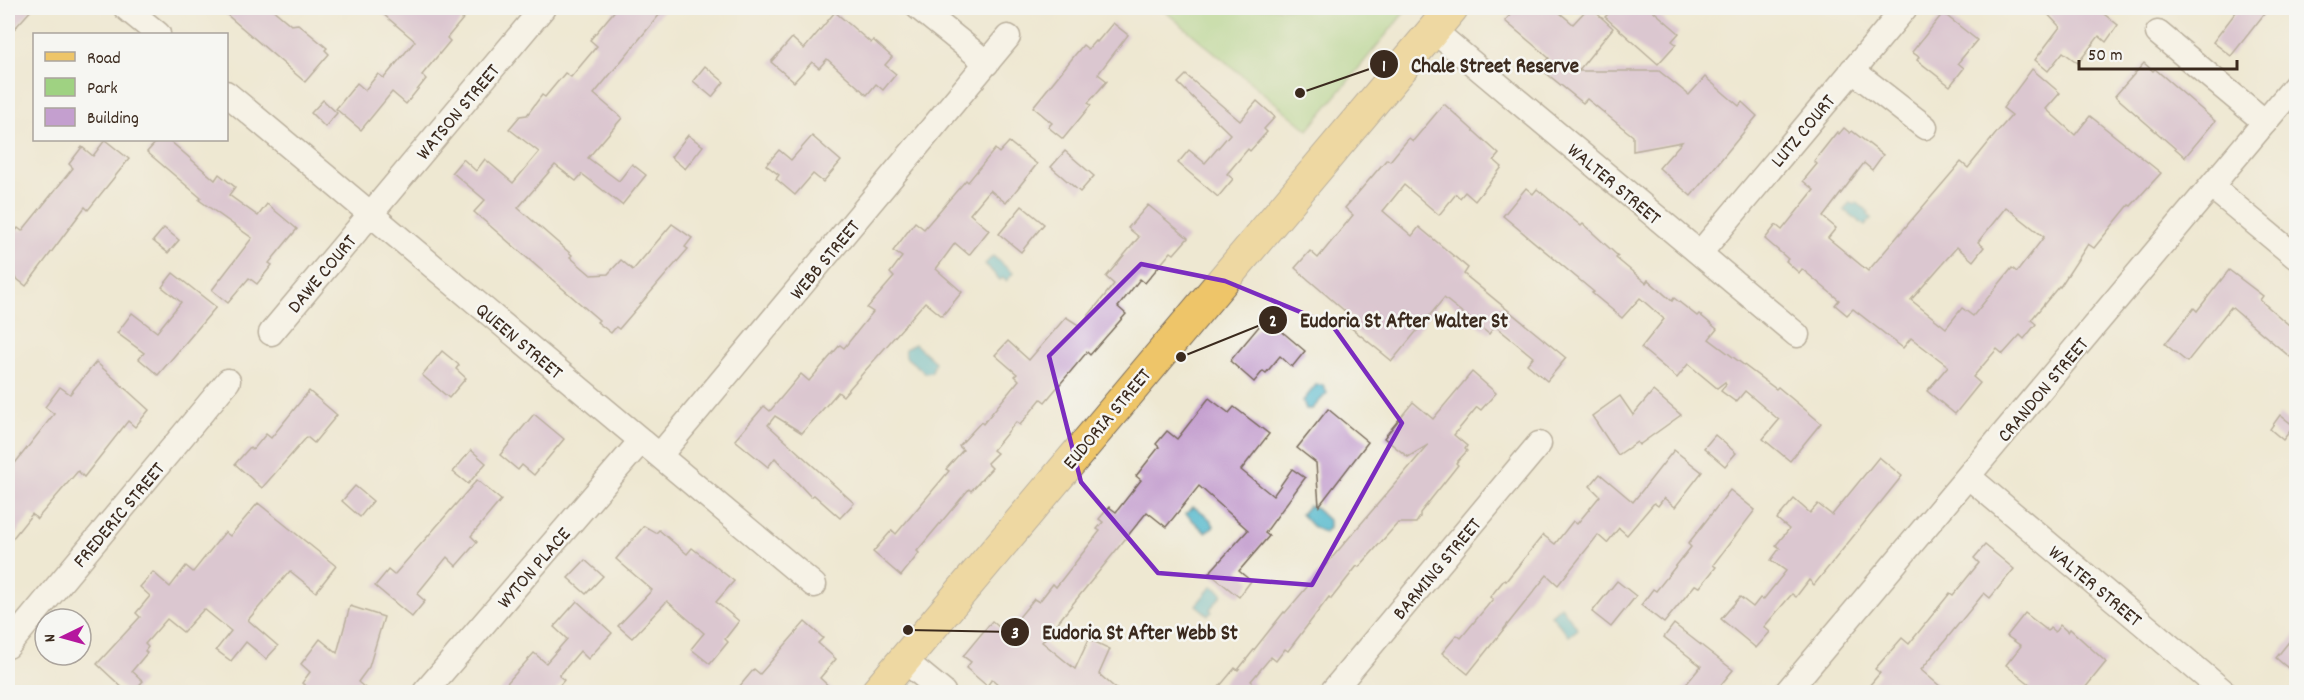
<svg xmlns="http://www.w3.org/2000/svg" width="2304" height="700" font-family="Dekko,sans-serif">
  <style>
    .green { fill: #9fd282; stroke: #6d7e50; stroke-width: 1.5 }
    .water { fill: #4cb5ca; stroke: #447074; stroke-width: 1.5 }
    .building { fill: #c49fcf; fill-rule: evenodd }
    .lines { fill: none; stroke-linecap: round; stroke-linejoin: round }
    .minor-casing { stroke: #7a6c5d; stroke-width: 27 }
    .major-casing { stroke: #7a6c5d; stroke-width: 34 }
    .minor { stroke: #fff; stroke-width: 24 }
    .major { stroke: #eec569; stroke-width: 32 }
    .marked { fill: none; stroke: #7b2cbf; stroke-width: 4.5; stroke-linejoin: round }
    .labels { text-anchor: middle; stroke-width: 5; stroke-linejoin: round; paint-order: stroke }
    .street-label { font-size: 20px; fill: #3b2a1e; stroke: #f6f6f2 }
    .leader { fill: none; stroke: #3b2a1e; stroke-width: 2 }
    .callout-dot { fill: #3b2a1e; stroke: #f6f6f2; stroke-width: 2 }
    .mark-label { font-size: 18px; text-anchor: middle; font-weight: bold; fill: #fff }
    .callout-label { font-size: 21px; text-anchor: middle; font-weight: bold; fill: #3b2a1e; stroke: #f6f6f2; stroke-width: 5; stroke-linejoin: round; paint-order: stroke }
  </style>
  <rect width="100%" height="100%" fill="#f6f6f2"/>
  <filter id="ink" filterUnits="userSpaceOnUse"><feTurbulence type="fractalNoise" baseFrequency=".0167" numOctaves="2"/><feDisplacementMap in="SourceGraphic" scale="12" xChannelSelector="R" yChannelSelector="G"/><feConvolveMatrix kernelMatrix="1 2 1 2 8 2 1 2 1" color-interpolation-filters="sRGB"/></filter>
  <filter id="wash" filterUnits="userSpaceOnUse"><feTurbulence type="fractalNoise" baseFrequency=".008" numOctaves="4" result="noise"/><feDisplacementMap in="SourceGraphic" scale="24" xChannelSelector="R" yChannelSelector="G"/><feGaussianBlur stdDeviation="1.35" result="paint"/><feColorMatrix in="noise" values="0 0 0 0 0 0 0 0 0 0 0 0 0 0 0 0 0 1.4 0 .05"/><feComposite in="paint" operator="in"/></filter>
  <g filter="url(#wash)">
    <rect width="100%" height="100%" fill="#eee8d2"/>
    <path class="green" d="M1161,8H1408L1308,130Z"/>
    <g class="water">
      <path d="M1850,202L1854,205L1856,202L1869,212L1867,214L1872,218L1865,226L1844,210Z"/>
      <path d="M993,256L1013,273L1006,281L1003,278L1000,280L985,264Z"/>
      <path d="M915,344L935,362L932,372L925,373L906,357L905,349Z"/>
      <path d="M1316,385H1323L1327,393L1312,409H1306L1303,401Z"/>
      <path d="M1308,506L1314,507L1329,521V528L1324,533L1312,526L1301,514Z"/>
      <path d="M1192,507C1198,508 1211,518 1214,526L1205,532L1186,514Z"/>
      <path d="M1212,586L1222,593V595L1210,609L1212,612L1208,615L1196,605Z"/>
      <path d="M1561,606L1578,629L1569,636L1551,615Z"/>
    </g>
    <g id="blocks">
      <g class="building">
        <path d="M8,8H33L8,36Z"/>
        <path d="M219,8H271L291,25L298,24L327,48L325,50L329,54L305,82Z"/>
        <path d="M376,8H472L447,38L450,41L422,75L426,79L406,104L392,92L361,130L336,109L357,83L365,90L378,74L384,78L415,41Z"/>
        <path d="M617,8H665L594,94L622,118L588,158L619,181L632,164L646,175L622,205L582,174L576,181L555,165L518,208L572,255L570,257L591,275L608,274L621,260L633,270L672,224L692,238L685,247L688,249L619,329L616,327L611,333L597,322L599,320L474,212L485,200L452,172L463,159L476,171L485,159L513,183L539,152L509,129L520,116L527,115L542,95L545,97L565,73L571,77L597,46L590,40Z"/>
        <path d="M1516,8H1554L1573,24L1588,8H1591L1613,28L1578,71H1659L1689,95L1705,77L1739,106L1742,102L1757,116L1691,196L1659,168L1682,142L1633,151V136L1587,99L1583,103L1541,69L1549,58L1505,21Z"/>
        <path d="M1614,8H1650L1679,33L1672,41L1676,44L1658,64L1605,17Z"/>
        <path d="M2042,8H2096L2118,25L2106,42L2099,36L2078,63L2063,52L2048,71L2035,60L2060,27Z"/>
        <path d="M2239,8H2269L2231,56L2213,42Z"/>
        <path d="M835,12L871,43L873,40L892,57L885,65L896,74L883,90L876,84L867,95L827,59L819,68L812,62L794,82L771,62L792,38L804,49Z"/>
        <path d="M1943,13L1977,40L1958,63L1964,68L1950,86L1917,60L1919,57L1912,52Z"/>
        <path d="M1113,23L1128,35L1098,74L1107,81L1088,103L1091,105L1063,139L1048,127L1052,123L1033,107L1083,45L1088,49L1095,41L1097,42Z"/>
        <path d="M2144,63L2153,71L2155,69L2215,121L2185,157L2115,96Z"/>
        <path d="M705,66L724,82L712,97L693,81Z"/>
        <path d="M2032,69L2060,93L2046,109L2075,135L2090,116L2161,173L2131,206L2129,205L2094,248L2088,244L2060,287L2059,286L2031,320L2036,324L2024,339L2020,335L2003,354L1997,349L1973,377L1980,383L1955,414L1927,391L1948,366L1911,338L1903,348L1853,309L1847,315L1835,305L1839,300L1802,269L1799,273L1786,261L1788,259L1765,239L1776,225L1782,230L1814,190L1803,181L1817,164L1814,161L1837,132L1839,134L1844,128L1850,133L1852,131L1883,155L1872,170L1864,163L1823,217L1836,228L1828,238L1868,271L1961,162L1968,168L1998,131L2012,115L2003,108ZM2006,207L2044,237L2017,272L2012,268L1973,316L1962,308L1946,328L1911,300L1957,247L1973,261L1984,247L1978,242Z"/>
        <path d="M1186,75L1240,121L1257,101L1275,117L1264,129L1267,132L1250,151L1248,149L1227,174L1233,179L1218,197L1178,163L1189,150L1205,163L1230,134L1178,83Z"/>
        <path d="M323,100L337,113L325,127L311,113Z"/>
        <path d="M1444,104L1499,154L1494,160L1502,167L1475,201L1465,192L1460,198L1456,194L1439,215L1404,185L1383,211L1412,236L1419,227L1468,268L1464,274L1566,358L1547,381L1527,364L1533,357L1495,326L1489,334L1444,298L1392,361L1349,326L1354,319L1295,268L1310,251L1318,258L1353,215L1345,208L1387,159L1390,161L1409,138L1413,141Z"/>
        <path d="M688,135L703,146L685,169L671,157Z"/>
        <path d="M812,136L841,161L823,182L813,174L795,195L776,179L779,175L766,165L779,150L791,160Z"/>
        <path d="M105,140L129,159L88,210L85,207L26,286L8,272V241L18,228L22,231L73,168L69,164L82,147L93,156Z"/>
        <path d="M158,140H169L215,180L219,174L235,187L229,195L258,216L267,204L297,229L269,263L272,265L257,284L249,278L228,303L212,290L252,238L199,200L201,198L147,152Z"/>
        <path d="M1009,142L1037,164L1006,203L990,190L970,214L989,230L969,255L955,243L936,269L962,292L942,316L925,302L843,396L838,392L802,433L775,416L768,425L854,503L840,518L814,495L811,497L775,458L768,467L735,440L764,406L770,411L801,374L809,381L840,345L844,348L873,312L867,308L894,277L890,273L902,257L893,251L915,222L924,229L966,180L968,182L995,149L999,153Z"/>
        <path d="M1065,151L1094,176L1080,192L1051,167Z"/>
        <path d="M1526,188L1533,194L1537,189L1581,226L1583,224L1618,256L1616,258L1646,283L1648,280L1672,301L1674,298L1697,316L1699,314L1717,329L1709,339L1776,389L1778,387L1821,423L1790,461L1763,439L1779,420L1745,391L1736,402L1721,391L1726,384L1725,382L1717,388L1688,364L1677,378L1641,348L1664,319L1640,298L1622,318L1592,293L1594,292L1503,216Z"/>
        <path d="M1148,205L1188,238L1174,254L1171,252L1145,283L1140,279L1118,307L1126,314L1090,355L1087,352L1045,402L1041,399L1020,425L1016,422L993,450L997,453L987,463L992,468L971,491L969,489L917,551L919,553L901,576L873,552L892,530L896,534L949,471L946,469L963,450L959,446L981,422L983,424L1019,380L1015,376L1017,374L995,355L1008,341L1029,360L1066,317L1080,326L1114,284L1106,277L1139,237L1128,228Z"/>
        <path d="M1022,206L1044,224L1021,252L999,234Z"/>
        <path d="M164,228L179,240L168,253L153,241Z"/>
        <path d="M2229,270L2263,296L2260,300L2296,331V362L2231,307L2187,362L2165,344L2194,308L2197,311Z"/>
        <path d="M173,273L216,307L158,375L139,359L144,353L117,333L132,313L157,332L181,302L162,287Z"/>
        <path d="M1266,318L1305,351L1292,367L1280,356L1266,373L1263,371L1254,382L1230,361Z"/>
        <path d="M442,351L459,365L456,369L466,378L449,398L422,375Z"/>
        <path d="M96,362L149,410L135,427L128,421L84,477L78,471L37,519L32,514L8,544V472L54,414L45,407L60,387L70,394Z"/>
        <path d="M1472,372L1496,393L1481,410L1477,407L1454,435L1467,446L1465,449L1467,451L1456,463L1458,465L1420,513V517L1416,523H1398L1359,567L1357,566L1331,599L1329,597L1288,651L1285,649L1276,661L1271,657L1251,681L1265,693H1214L1235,668L1238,670L1284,612L1285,613L1428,445L1408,457L1384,438L1413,402L1433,419Z"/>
        <path d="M309,391L337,415L314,443L307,437L262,488L235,464L250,447L253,450L266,434L271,438Z"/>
        <path d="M1653,391L1681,415L1639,445L1637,442L1618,455L1592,416L1620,396L1633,415Z"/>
        <path d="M1209,398L1229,413L1234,407L1269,434L1241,470L1273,496L1292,469L1305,478L1265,533L1269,536L1239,571L1251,581L1239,597L1209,573L1248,530L1199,486L1166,527L1147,512L1042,642L1075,669L1089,639L1110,649L1099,674L1121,693H1008L992,679L987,686L966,668L971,662L963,656L992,621L1006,633L1034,599L1039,602L1053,584L1056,587L1100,531L1097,529L1103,522L1099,519L1109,507L1116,512L1141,480L1136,476L1159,447L1156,444L1167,431L1177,439Z"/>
        <path d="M1328,409L1368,442L1319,506L1316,463L1297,448Z"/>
        <path d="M534,414L564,439L534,475L522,465L518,470L500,455Z"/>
        <path d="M2280,415L2294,426L2283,440L2270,429Z"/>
        <path d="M1715,435L1736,453L1725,466L1704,448Z"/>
        <path d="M471,450L486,463L468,484L453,472Z"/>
        <path d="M1674,450L1702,472L1675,507L1664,498L1658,506L1654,503L1627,535L1619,528L1607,543L1598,535L1558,585L1547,575L1468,674L1442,653L1457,635L1461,638L1493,599L1490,597L1504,580L1506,581L1543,535L1555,544L1573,521L1577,524L1600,496L1590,486L1600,474L1633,502Z"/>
        <path d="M1879,457L1902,476L1814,585L1809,580L1796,597L1792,594L1764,627L1770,632L1756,648L1721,619L1740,597L1753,607L1760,598L1763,600L1786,571L1771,560L1780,548L1776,545L1789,529L1777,519L1794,499L1810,513L1818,504L1832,515Z"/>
        <path d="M477,480L501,500L471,536L477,542L456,566L447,557L417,594L425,601L412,617L375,586L388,570L394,575Z"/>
        <path d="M355,486L373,501L360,517L342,501Z"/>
        <path d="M1730,490L1755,510L1713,565L1716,567L1700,587L1695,585L1664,623L1641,605L1653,589L1656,591L1691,547L1688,544Z"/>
        <path d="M258,503L336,566L316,592L290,571L248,620L278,646L266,659L246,642L231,661L216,650L231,631L204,609L183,632L167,619L145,644L148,647L145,651L147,653L132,671L143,681L132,693H128L97,664L140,617L136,613L150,596L140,587L153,572L170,587L186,566L193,572L225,532L230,536Z"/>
        <path d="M644,526L656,533L659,530L687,554L692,548L734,581L716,602L739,621L725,639L728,642L710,664L691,649L704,633L667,601L632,638L618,626L652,590L616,559Z"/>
        <path d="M1985,545L2014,569L1990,598L1984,593L1921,670L1948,693H1863L1880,673L1875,669L1902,638L1909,644L1950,593L1953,595L1979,563L1974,558Z"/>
        <path d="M585,560L603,576L586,594L568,578Z"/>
        <path d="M1617,581L1636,596L1611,627L1592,612Z"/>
        <path d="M577,601L612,633L588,659L580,651L559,676L564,680L553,693H498L534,653L546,663L567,639L554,627Z"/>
        <path d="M350,606L384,617L369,667L358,682L371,693H314L302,683L310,672L301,664L320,639L337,653Z"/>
        <path d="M2025,613L2048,631L2050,628L2055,632L2060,625L2068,632L2070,629L2106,662L2081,693H2024L2031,685L2006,665L2021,646L2007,636Z"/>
        <path d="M805,622L823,638L818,643L836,659L820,678L836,693H734L754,669L760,674Z"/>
        <path d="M1674,624L1733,670L1714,693H1679L1701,666L1664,637Z"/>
        <path d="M2296,633V675L2276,658Z"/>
      </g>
    </g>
  </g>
  <g filter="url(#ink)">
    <use href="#blocks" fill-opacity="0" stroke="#7a6c5d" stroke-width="1.5"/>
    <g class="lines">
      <defs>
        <g id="minor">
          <path d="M126,8L158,34"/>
          <path d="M919,8L987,63"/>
          <path d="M1433,30L1797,335"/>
          <path d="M2158,33L2265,122"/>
          <path d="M1852,70L1925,127"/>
          <path d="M226,93L814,585"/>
          <path d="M2212,187L2296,257"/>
          <path d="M1700,253L1905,8"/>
          <path d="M271,333L543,8"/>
          <path d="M660,455L1008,37"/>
          <path d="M1969,477L2224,692"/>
          <path d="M8,646L228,381"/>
          <path d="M904,660L943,692"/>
          <path d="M425,692L641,441"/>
          <path d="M1332,692L1539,444"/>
          <path d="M1787,692L2296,85"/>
        </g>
        <path id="major" d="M877,692L1452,8"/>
      </defs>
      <use href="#minor" class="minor-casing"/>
      <use href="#major" class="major-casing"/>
      <use href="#minor" class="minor"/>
      <use href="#major" class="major"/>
    </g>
  </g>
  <path d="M0 0H2304V700H0ZM1141,264L1225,281L1332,325L1402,423L1312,585L1158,573L1081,482L1049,356Z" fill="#eee8d2" fill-opacity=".55" fill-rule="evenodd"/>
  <path class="marked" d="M1141,264L1225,281L1332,325L1402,423L1312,585L1158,573L1081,482L1049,356Z"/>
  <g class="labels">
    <g class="street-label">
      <text transform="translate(457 111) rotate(-50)" y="7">WATSON STREET</text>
      <text transform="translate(1802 130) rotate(-50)" y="7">LUTZ COURT</text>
      <text transform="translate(1615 183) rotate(40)" y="7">WALTER STREET</text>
      <text transform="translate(824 259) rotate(-50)" y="7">WEBB STREET</text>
      <text transform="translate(321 273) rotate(-50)" y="7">DAWE COURT</text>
      <text transform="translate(520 340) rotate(40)" y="7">QUEEN STREET</text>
      <text transform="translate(2042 389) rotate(-50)" y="7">CRANDON STREET</text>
      <text transform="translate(1106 418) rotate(-50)" y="7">EUDORIA STREET</text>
      <text transform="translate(118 514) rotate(-50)" y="7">FREDERIC STREET</text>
      <text transform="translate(533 567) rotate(-49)" y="7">WYTON PLACE</text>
      <text transform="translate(1436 568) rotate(-50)" y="7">BARMING STREET</text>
      <text transform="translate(2096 585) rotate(40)" y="7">WALTER STREET</text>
    </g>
  </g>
  <path class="leader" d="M1300 93L1384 64M1181 357L1273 320M908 630L1015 632"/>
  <g class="callout-dot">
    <circle cx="1300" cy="93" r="6"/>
    <circle cx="1181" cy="357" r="6"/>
    <circle cx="908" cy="630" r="6"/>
    <circle cx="1384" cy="64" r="15"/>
    <circle cx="1273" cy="320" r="15"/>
    <circle cx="1015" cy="632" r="15"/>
  </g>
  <g class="mark-label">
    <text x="1384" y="71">1</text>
    <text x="1273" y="326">2</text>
    <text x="1015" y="638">3</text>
  </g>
  <g class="callout-label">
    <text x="1495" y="72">Chale Street Reserve</text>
    <text x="1404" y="327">Eudoria St After Walter St</text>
    <text x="1140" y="639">Eudoria St After Webb St</text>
  </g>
  <rect width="2304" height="700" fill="none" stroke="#f6f6f2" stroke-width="30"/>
  <rect x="33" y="33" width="195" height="108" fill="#f6f6f2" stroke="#aba49d" stroke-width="1.5"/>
  <rect x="45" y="52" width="30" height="9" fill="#eec569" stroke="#aba49d" stroke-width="1.5"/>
  <text x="87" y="63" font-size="18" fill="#3b2a1e">Road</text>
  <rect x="45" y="78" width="30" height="18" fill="#9fd282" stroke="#aba49d" stroke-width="1.5"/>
  <text x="87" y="93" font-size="18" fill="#3b2a1e">Park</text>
  <rect x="45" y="108" width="30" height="18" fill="#c49fcf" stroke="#aba49d" stroke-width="1.5"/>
  <text x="87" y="123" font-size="18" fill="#3b2a1e">Building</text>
  <g transform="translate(63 637) rotate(265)"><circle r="28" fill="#f6f6f2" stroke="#aba49d" stroke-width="1.5"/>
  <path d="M0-4.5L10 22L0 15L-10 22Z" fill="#b5179e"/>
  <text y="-9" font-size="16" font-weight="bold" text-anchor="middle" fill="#3b2a1e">N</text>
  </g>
  <path d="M2079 60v9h158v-9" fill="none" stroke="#3b2a1e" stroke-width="3"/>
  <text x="2088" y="60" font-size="18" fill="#3b2a1e" stroke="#f6f6f2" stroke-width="4.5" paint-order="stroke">50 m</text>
</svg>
